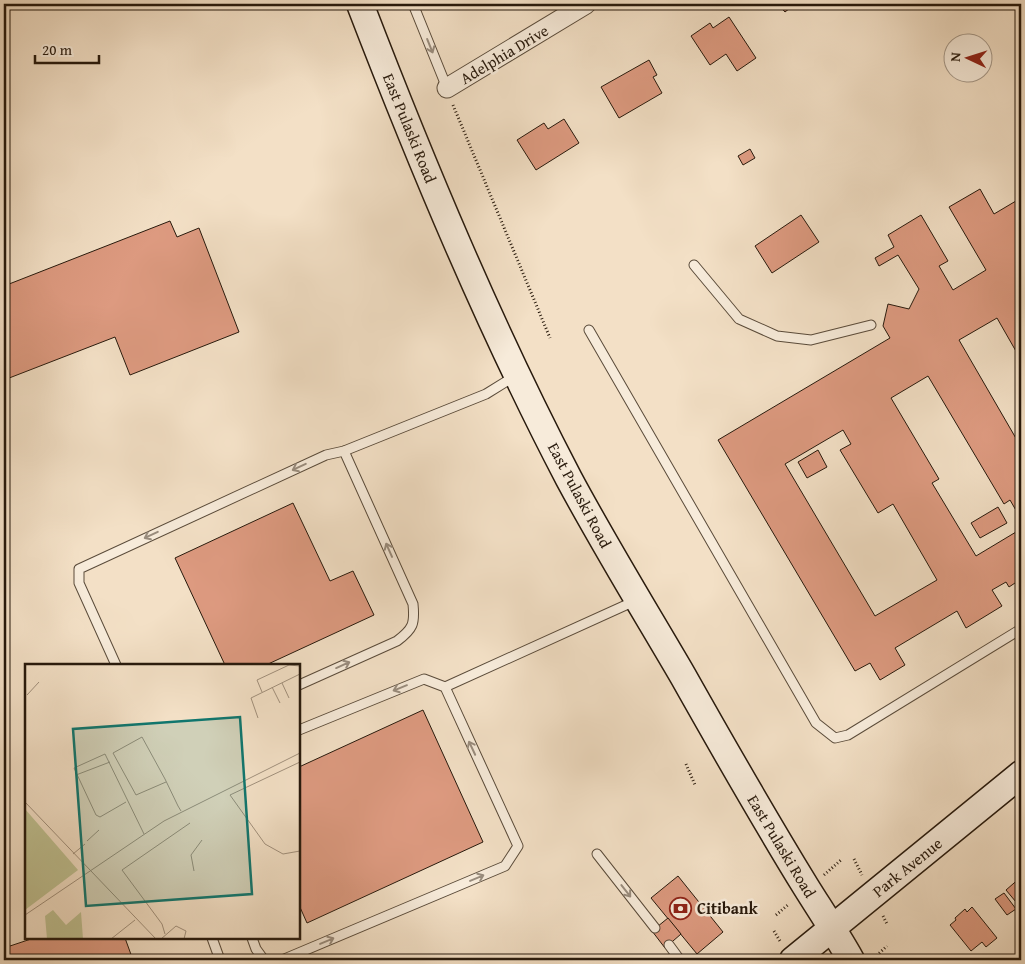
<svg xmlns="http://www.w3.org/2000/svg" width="1025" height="964" font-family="'Gentium Book Plus',serif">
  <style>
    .building { fill: #dd9a80; stroke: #27190c; fill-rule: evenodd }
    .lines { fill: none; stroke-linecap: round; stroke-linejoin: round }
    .service-casing { stroke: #5a4b3a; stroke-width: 11 }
    .minor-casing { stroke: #5a4b3a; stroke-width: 21 }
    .secondary-casing { stroke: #27190c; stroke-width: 29 }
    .path { stroke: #27190c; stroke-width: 3; stroke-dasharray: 1 2.5; stroke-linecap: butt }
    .service { stroke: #f7ebda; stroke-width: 9 }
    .minor { stroke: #f7ebda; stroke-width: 19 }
    .secondary { stroke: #f7ebda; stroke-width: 26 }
    .oneway { stroke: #998c7d }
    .labels { text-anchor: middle; stroke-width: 5; stroke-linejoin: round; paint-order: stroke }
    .street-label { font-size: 16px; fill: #27190c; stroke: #f7ebda }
    .poi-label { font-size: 16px; font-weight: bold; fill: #27190c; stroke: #f7ebda; text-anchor: start }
    .inset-road { fill: none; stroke: #a1907c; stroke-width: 1 }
    .view { fill: #0f766e; fill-opacity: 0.15; stroke: #0f766e; stroke-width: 2.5 }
    .inset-edge { fill: none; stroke: #27190c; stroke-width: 2.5 }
  </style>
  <rect width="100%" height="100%" fill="#f3e0c6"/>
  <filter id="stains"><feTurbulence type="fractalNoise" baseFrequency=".004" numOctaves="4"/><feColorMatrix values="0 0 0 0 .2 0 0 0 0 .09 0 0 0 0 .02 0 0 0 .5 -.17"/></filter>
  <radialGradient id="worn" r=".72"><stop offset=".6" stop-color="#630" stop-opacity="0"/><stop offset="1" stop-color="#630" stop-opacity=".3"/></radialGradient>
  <g class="building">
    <path d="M778,4H795L785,12Z"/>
    <path d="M729,17L756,58L737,71L726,54L710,65L691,36L710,23L713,28Z"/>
    <path d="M649,60L657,75L653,77L662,93L619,118L601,87Z"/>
    <path d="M564,119L579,143L536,170L517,140L544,123L548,129Z"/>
    <path d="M750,149L755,158L743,165L738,156Z"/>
    <path d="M980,189L994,214L1021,198V260L1017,262L1021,269V360L997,318L959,340L1021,447V519L1010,500L1004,504L928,376L891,398L939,479L932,483L976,556L1021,529V579L1009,587L1006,582L992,590L1002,606L966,628L957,611L895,648L905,665L880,680L870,663L855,671L718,440L890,338L883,326L888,304L909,309L919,289L898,255L879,266L875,258L894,247L888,235L921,215L948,261L939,266L953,290L986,270L949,207ZM843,430L851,444L840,450L878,513L893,504L937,580L875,616L785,464Z"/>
    <path d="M801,215L819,242L772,273L755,246Z"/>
    <path d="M170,221L177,237L199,228L239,332L130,375L115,337L4,380V286Z"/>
    <path d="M818,450L827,467L807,478L798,462Z"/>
    <path d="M293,503L330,581L353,571L374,615L266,665H225L175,558Z"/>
    <path d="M998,507L1007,523L980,538L971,523Z"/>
    <path d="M423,710L483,842L307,923L299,905V767Z"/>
    <path d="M678,876L723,932L697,954L651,898Z"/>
    <path d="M1021,877V908L1006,890Z"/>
    <path d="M1004,893L1016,909L1007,915L995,899Z"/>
    <path d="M972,907L997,938L986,947L982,942L971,951L950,925L956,920L955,918L965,909L967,912Z"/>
    <path d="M668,918L681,934L665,948L652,931Z"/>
    <path d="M34,938H125L133,960H4V948Z"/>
  </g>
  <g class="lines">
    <defs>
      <g id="service">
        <path d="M413,4L447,88"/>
        <path d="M694,265L739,319L777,336L811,340L871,325"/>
        <path d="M589,330L816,723L835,738L848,735L1021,629"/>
        <path d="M116,665L79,583V569L326,455L344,451L486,394L515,376"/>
        <path d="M299,685L397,641C413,629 415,624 413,604L344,451"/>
        <path d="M445,687L637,600"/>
        <path d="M597,854L655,928"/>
        <path d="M212,938L220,960"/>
        <path d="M252,938L256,949L264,960"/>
        <path d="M669,945L680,960"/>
        <path d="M282,960L505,866L518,846L445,687L424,679L299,730"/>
      </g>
      <path id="minor" d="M447,88L586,4"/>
      <g id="secondary">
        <path d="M360,4C422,165 489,326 569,479C605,546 645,611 683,676C723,747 763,817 806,887C821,911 837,935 851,960"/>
        <path d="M793,960L1021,774"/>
      </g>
    </defs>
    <use href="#service" class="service-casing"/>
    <use href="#minor" class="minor-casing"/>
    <use href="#secondary" class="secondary-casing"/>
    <g class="path">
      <path d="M453,105L550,338"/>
      <path d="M686,764L695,785"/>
      <path d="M854,859L862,875"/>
      <path d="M824,875L841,860"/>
      <path d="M776,915L789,904"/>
      <path d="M883,916L887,924"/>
      <path d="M774,931L780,941"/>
      <path d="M874,958L887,946"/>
    </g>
    <use href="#service" class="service"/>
    <use href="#minor" class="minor"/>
    <use href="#secondary" class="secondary"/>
  </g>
  <defs><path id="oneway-shaft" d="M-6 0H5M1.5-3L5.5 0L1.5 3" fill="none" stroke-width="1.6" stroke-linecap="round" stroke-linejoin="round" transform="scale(1.25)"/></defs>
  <g class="oneway">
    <use href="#oneway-shaft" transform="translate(430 46) rotate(68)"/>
    <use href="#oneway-shaft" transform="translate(299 467) rotate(155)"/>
    <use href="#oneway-shaft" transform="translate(151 535) rotate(155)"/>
    <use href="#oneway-shaft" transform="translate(389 550) rotate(-114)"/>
    <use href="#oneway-shaft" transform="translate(343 665) rotate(-24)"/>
    <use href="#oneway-shaft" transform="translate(400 688) rotate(158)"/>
    <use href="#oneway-shaft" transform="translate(472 748) rotate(-115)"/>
    <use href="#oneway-shaft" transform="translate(477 878) rotate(-23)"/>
    <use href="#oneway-shaft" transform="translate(626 891) rotate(52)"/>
    <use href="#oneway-shaft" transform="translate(327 941) rotate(-23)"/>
  </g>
  <defs>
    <symbol id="bank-ring" viewBox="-11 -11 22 22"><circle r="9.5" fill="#f7ebda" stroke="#8f2418" stroke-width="1.5"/><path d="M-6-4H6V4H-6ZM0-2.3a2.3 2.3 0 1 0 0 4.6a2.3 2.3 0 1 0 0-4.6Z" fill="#8f2418"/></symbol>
  </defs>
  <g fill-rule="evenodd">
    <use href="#bank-ring" x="668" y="896" width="25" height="25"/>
  </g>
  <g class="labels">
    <g class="street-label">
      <text transform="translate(504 54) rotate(-31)" y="6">Adelphia Drive</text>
      <text transform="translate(410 128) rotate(68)" y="6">East Pulaski Road</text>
      <text transform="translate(580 495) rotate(62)" y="6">East Pulaski Road</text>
      <text transform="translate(782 846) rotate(59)" y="6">East Pulaski Road</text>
      <text transform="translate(907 867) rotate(-39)" y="6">Park Avenue</text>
    </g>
    <g class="poi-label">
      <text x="697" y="914">Citibank</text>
    </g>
  </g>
  <g transform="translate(25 664)">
    <rect width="275" height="275" fill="#f3e0c6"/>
    <path d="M0,145L53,206L0,246ZM28,246L41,261L56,248L58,275H22L20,252Z" fill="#bfc192"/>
    <path class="inset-road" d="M257,19L264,34M247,23L255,39M237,28L232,16L264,1L275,2M2,31L14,18M233,54L226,34L275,10M275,98L205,131L240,180L258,190L275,187M51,111L85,98M141,118L111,131L88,89L117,73L140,115L153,142L156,147M0,138L131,275M101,138L75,153L71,151L49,104L80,90L119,170M62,177L74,166M48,190L60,180M169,207L166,191L177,176M0,251L139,157L275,89M140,270L137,260L97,206L165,159M86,275L110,256M136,275L151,262L161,267L159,275"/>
    <path class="view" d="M215,53L227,230L61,242L48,65Z"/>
    <rect width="275" height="275" class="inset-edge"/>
  </g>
  <rect width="1025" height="964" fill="none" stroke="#f3e0c6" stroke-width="20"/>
  <rect x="5" y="5" width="1015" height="954" fill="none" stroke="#27190c" stroke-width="2.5"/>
  <rect x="10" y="10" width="1005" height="944" fill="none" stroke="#27190c"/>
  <g transform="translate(968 58) rotate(274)"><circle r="24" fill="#f7ebda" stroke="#a49788"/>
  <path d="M0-4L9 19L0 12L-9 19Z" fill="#8f2418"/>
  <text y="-8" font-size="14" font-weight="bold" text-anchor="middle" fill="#27190c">N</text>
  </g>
  <path d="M35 55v8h64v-8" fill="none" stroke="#27190c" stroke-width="2.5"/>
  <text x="42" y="55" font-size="15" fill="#27190c" stroke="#f7ebda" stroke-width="4" paint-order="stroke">20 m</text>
  <rect width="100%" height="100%" filter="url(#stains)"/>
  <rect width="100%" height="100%" fill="url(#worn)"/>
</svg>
